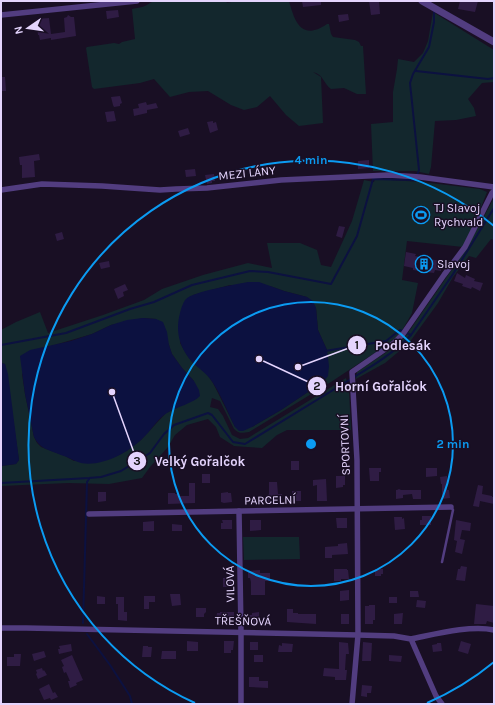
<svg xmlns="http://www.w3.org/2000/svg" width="495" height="705" font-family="Karla,sans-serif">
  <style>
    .green { fill: #13272d; fill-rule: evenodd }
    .water { fill: #0c1140 }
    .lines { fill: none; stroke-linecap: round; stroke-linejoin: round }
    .stream { stroke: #0c1140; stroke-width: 2 }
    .building { fill: #2f1c44 }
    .service { stroke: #523d80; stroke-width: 2.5 }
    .minor { stroke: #523d80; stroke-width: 5.5 }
    .tertiary { stroke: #523d80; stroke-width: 7 }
    .ring { fill: none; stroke: #0b9bf2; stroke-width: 2 }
    .labels { text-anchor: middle; stroke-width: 3; stroke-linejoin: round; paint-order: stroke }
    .street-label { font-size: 12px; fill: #e4d4fd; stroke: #190f24 }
    .poi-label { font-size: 12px; fill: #e4d4fd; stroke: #190f24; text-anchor: start }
    .centre { fill: #0b9bf2; stroke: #190f24; stroke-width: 2 }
    .ring-label { font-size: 12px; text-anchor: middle; font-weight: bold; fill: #0b9bf2; stroke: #190f24; stroke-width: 3; stroke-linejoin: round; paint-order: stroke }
    .leader { fill: none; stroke: #e4d4fd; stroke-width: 1.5 }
    .callout-dot { fill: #e4d4fd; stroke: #190f24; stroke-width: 1.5 }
    .mark-label { font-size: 12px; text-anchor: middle; font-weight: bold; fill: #111 }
    .callout-label { font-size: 13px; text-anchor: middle; font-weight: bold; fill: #e4d4fd; stroke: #190f24; stroke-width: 3; stroke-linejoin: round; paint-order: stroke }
  </style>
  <rect width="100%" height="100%" fill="#190f24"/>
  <g class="green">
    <path d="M155,1H229L226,3L237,1H289C295,23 302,41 327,24H329L331,34L333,37L355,40L359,42L361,46H363L366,94H357L344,88L331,89C323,83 324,75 313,72L321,77L323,123L299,126L286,115L270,96L257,107L244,110L231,105L208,91L189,92L170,97L154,79L140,83L94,89L92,87L86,48L87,47L114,43L119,44L122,42L135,39L132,9C135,8 139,8 142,7C147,6 150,2 155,1Z"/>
    <path d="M433,12L494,50V82L482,83L468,99L474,108L476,116L456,120L435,121L431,167L429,174L415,171H373L371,124L393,122V92L397,69L398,59L414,62L423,53L428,41Z"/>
    <path d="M375,179L422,182L480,189L487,192L475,223L463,247L407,241L402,280L418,283L412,313L400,334L388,344L331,382L249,432C242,433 239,434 234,429L220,401L212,398L210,407L218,409L223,416L232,435L240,439L248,438L346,378L349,390L351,430H287L277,435L262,448L247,447L234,446L220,437L216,427L208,419L187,425L175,435L168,447L150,467L142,478L109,484L68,483L1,486V466L16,464L19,460L5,364L1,363V330L16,322L40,312L48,333L103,315L144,300L162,289L203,275L248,263L272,268L267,243H300L317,250L321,265L331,267L352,221L364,180L374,182ZM230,285L270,286L284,291L307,297L316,308L318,330L327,350L323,382L281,410L252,427H235L213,383L206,373L193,363L187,355L180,343L193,295ZM143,318L156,319L169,345L172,354L182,368L194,381L177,408L166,413L141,440L128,450L117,456L74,461L65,456L41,447L37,443L34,437L25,394L22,374L51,346L92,334L111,325Z"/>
    <path d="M494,198V240L491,239L476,258L469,256L453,277L438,303L409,343L385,363L356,379L357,372L391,349L405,337L455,265L473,236Z"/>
    <path d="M243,537H299L300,559L244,560Z"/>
  </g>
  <g class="water">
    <path d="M248,282H259L284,291L307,297L313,301L316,308L318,330L327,350L329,366L328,376L323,382L281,410L252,427L243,431H239L235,427C228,413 222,397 213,383C206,371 193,366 186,354C178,341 176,328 180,313C181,309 183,302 186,299C192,292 237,284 248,282Z"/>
    <path d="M143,318L156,319L163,322L167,332L169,345L172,354L182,368L194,381L199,390L200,396C194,403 176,407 167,413C157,419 151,431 142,439C128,453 101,467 81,463C74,461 68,457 61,455C49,450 40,449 34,437L25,394L20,356L30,350L71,341L92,334L111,325L127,320Z"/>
    <path d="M1,363L5,364L8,374L19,460L16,464L1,466Z"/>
  </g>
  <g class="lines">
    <g class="stream">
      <path d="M416,71L488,79L494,78"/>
      <path d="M1,345L66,333L130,309L154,302L192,285L250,271L268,272L331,284L357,236L373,179L415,180L419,170L410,83L413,74L429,47L434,22V10"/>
      <path d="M325,351L386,341L400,330L411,335"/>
      <path d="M354,377C374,365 395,352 411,335L453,274L494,208"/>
      <path d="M1,483L89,478L101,477L121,471L150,453L164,434L174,425L208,413L212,415L233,442L245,444L351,379"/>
      <path d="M83,623L87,482L89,479"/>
      <path d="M87,634L110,665L130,696L132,704"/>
    </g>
  </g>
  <g class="building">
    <path d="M302,1H321V5L303,7Z"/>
    <path d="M369,1H379L380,14L371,15Z"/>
    <path d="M460,1H478L475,12L458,9Z"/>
    <path d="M118,10L119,17L107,19L106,11Z"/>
    <path d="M348,14L349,20L339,22L338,15Z"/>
    <path d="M68,15L71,17H74L76,36L51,40V38L40,40L39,35H38L36,19L49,18L51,34L65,32L64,18L67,17Z"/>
    <path d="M1,77H5L6,91H1Z"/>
    <path d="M120,96L122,103L120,104V106L114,107L113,105L111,97Z"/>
    <path d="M146,102L147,105L156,103L158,108L147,110V113L134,116L133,109L139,108L138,104Z"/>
    <path d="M114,111L116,121L107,122L105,112Z"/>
    <path d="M213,121V123L216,122L218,130L210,133L207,122Z"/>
    <path d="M188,128L190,134L180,137L178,131Z"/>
    <path d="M39,154L40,160L34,161L35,177L22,178V165H20L19,157Z"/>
    <path d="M369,160V168L358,169V161Z"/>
    <path d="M195,169L196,176L186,177L185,170Z"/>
    <path d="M214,174L215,181H212V183L207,184L205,175Z"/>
    <path d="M339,226L345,227L342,238L336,236Z"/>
    <path d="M62,232L64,239L57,241L55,234Z"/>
    <path d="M406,252L416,254L415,256L445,262L444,268L443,269H441V271L435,270L434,273L413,270V268L404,266Z"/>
    <path d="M109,261L110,267L101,269L99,263Z"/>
    <path d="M457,273L465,278L466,275L475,279L474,281L483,283L480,291L472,287L471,289L462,286L463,284L454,281Z"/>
    <path d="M125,284L128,290L123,292L124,296L118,299L114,289Z"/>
    <rect x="291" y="461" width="8" height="9"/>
    <path d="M369,468H381V472H379V481H370Z"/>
    <path d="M426,468H437V476L426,477Z"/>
    <rect x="202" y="474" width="8" height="9"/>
    <path d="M336,476H345V485H343V487L336,488Z"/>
    <path d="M447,476V490H449L450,498L442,499V484H441L440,477Z"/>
    <path d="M326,479L327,501H317V485L313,486V480Z"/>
    <path d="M269,482H277L278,494H282V503H268V495L269,494Z"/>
    <path d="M189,483H195V503L168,504V493H175V494H179V496H189Z"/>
    <path d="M478,485L483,486L482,494L492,496V497H494V504L480,501L479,507L473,506Z"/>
    <path d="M399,489L401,490H421V499H413L412,494L403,495V498L396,499V490H397Z"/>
    <rect x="292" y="491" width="9" height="10"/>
    <path d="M98,492H106V501L98,502Z"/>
    <path d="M228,492V493H231L232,502L224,503L221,502V493Z"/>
    <path d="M422,516H431V525H420V520H422Z"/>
    <path d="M394,517H402V519L404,518L405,529L395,530Z"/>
    <path d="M336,518H347V528H337Z"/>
    <path d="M222,520H232V529H221V523H223Z"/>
    <path d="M250,520H261V530L250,531Z"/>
    <path d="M456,520L471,523L470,531L462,530L460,539L465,540L462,554L455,552L457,541L454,540Z"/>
    <path d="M154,521V531H143V522Z"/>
    <path d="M172,524L182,525V531H172Z"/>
    <path d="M347,543L348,554L332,555V558H325V547L338,546V544Z"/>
    <path d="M461,566L467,567L465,581L456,580L458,569H460Z"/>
    <path d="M334,569H347V570H348L349,579H341V581H334Z"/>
    <path d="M375,569H383V574H381V576H375Z"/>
    <path d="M260,570V573H270V581H265V595H251V582L250,578H248V571Z"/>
    <path d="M233,577V585H232V587H223V578Z"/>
    <path d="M349,590V600L340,601V591Z"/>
    <path d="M410,591H418L419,597H410Z"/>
    <path d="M170,594H180L181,605L172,606Z"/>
    <path d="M97,596L105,597V604H97Z"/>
    <path d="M144,596H155V602H149V609H144Z"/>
    <path d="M116,597H124V612H127V621L118,620V604H116Z"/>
    <rect x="389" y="597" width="8" height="6"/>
    <path d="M417,600L426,601L425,608L416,607Z"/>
    <path d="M476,604L494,606V623L487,621L486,624H474Z"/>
    <path d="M369,605H375V620H373V624H365V606H369Z"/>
    <path d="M196,608H206V612L204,614V617H196Z"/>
    <path d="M287,609H293V613H298V614H316V624L287,622Z"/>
    <path d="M220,612H234V623H223V622L216,621L217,613H220Z"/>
    <path d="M259,612V624H250L249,615H252V613Z"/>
    <path d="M403,613L402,624H394V614Z"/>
    <rect x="341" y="614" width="8" height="10"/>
    <path d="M187,641L198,642V651H187Z"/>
    <path d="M224,641H234L233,650H231V653H224Z"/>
    <path d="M461,641L471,644L468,654L458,651Z"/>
    <rect x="250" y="642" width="8" height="8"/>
    <path d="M339,642L348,643L349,654H346L345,670H347L346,680H335V677L323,676L324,668L339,669Z"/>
    <path d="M363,642L372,643L371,661H362Z"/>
    <path d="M282,643L293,644L292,652H278L279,645L282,646Z"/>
    <path d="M437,643H441L442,651L433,652L432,645L437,644Z"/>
    <path d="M71,644L72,651L59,654L58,649H60L59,646Z"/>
    <path d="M143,646H148V647H152L151,657H142Z"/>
    <path d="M44,651L46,657L34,661L32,654Z"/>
    <path d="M162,651H176V659H161Z"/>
    <path d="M14,654H21L20,666H7V657H14Z"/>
    <path d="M72,655L83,680L76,683L77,685L70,688L68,681H70L66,672L64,673L62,667L64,666L61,660Z"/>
    <rect x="254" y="655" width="9" height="7"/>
    <path d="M389,655L402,656L401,662L389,661Z"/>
    <path d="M42,668L43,671L44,670L47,675L38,679L36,674L37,673L36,670Z"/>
    <path d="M249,677H259V681H268V688L249,687Z"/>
    <path d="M49,684L53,693L55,692L58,697L51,700L50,698L44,700L39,689Z"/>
    <path d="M362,685L372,686L371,693H367V697L361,696Z"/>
  </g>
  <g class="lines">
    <path class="service" d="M442,562L453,510L451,507"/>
    <g class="minor">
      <path d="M1,15L137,1"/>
      <path d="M1,190L42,184L102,186L160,190L176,189L207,188L281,180L389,175L420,177L494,187"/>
      <path d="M239,511L241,632V704"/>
      <path d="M89,514L451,507"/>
      <path d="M1,628H26L358,635L394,636L411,639L436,696L442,704"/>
      <path d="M411,639C436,634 470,625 494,630"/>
      <path d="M352,704L358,635L357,460L352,372L394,343L403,334L444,275L465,247L492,193L494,191"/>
    </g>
    <path class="tertiary" d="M422,1L494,42"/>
  </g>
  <g class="ring">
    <circle cx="311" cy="444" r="142"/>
    <path d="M494 662A284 284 0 0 1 427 703M195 703A284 284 0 1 1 494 226"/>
  </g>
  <defs>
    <symbol id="stadium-ring" viewBox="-11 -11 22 22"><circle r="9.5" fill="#190f24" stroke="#0b9bf2" stroke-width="1.5"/><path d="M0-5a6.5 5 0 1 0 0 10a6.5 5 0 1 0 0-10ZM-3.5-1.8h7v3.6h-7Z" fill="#0b9bf2"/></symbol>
    <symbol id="building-ring" viewBox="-11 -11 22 22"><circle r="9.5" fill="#190f24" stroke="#0b9bf2" stroke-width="1.5"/><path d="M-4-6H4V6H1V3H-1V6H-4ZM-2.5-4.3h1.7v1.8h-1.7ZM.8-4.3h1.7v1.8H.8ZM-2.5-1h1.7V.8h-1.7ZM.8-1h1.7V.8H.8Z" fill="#0b9bf2"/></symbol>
  </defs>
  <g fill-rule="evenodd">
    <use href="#stadium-ring" x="411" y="205" width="20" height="20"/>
    <use href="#building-ring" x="414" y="254" width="20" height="20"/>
  </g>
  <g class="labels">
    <g class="street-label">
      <text transform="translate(247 173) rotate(-6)" y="4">MEZI LÁNY</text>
      <text transform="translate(345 445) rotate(-92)" y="4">SPORTOVNÍ</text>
      <text transform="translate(270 500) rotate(-1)" y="4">PARCELNÍ</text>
      <text transform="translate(230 584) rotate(-91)" y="4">VILOVÁ</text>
      <text transform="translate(243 621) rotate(1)" y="4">TŘEŠŇOVÁ</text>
    </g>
    <g class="poi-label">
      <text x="434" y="212">TJ Slavoj<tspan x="434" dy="14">Rychvald</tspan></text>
      <text x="437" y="268">Slavoj</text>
    </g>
  </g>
  <circle cx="311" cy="444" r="6" class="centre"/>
  <g class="ring-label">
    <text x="311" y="164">4 min</text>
    <text x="453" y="448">2 min</text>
  </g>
  <path class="leader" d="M298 367L357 345M259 359L317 386M112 392L137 461"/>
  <g class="callout-dot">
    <circle cx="298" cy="367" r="4"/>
    <circle cx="259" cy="359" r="4"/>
    <circle cx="112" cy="392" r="4"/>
    <circle cx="357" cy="345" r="10"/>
    <circle cx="317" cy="386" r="10"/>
    <circle cx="137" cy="461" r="10"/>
  </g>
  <g class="mark-label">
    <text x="357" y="349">1</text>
    <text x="317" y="390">2</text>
    <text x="137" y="465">3</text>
  </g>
  <g class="callout-label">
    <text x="403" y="350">Podlesák</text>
    <text x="381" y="391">Horní Gořalčok</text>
    <text x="200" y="466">Velký Gořalčok</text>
  </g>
  <rect width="495" height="705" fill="none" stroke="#e4d4fd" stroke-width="4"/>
  <g transform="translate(28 28) rotate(257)" stroke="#190f24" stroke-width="3" paint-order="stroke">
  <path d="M0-3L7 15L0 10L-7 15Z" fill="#e4d4fd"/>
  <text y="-6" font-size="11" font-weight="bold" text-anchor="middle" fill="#e4d4fd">N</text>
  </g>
</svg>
